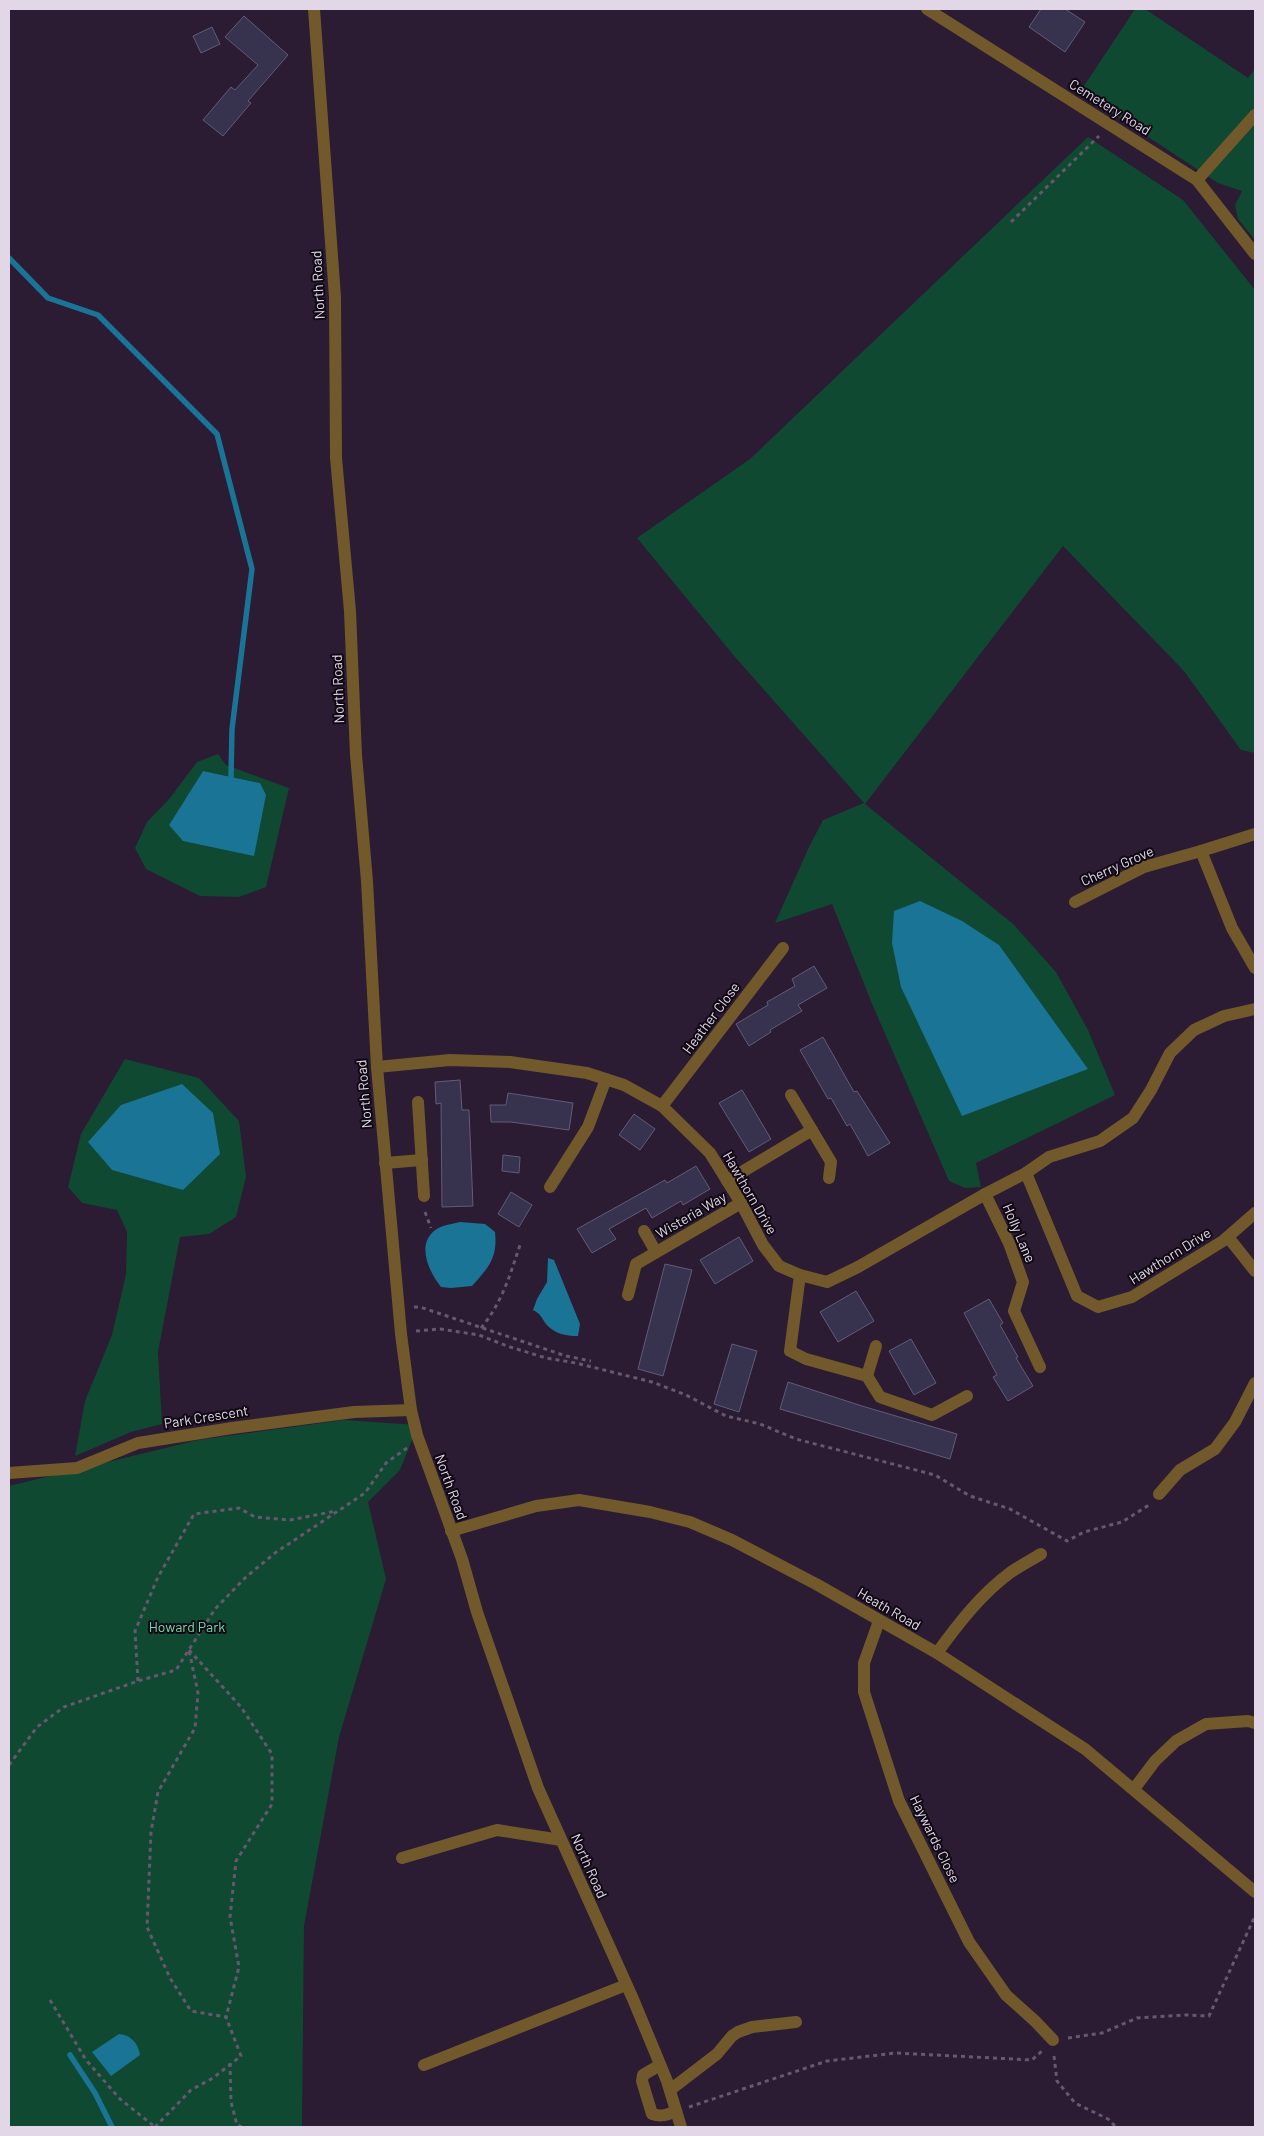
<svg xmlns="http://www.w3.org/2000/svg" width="1264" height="2136" font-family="Barlow,sans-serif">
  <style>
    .green { fill: #0f4932; fill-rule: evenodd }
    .water { fill: #1a7496 }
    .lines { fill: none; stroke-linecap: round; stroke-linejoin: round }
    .stream { stroke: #1a7496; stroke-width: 5.5 }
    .building { fill: #37324d; stroke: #605c7a }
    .path { stroke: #66586e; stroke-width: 3; stroke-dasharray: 4 4; stroke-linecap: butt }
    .minor { stroke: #71592c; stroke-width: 12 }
    .labels { text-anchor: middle; stroke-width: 4; stroke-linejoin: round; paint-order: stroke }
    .street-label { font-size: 14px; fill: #e1d7e7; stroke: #100914 }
    .park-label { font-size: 14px; fill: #6fddab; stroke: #100914 }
  </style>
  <rect width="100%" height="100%" fill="#2b1b33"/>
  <g class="green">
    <path d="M1135,9H1145L1248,78L1255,69V240L1238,219L1235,205L1242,191L1218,183L1080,92Z"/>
    <path d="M1088,137L1183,200L1255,290V753L1241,750L1184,671L1063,546L865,804L1013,924L1056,972L1088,1030L1115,1095L976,1163L981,1187L965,1188L949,1181L873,1006L832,904L775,923L809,847L823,820L864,803L735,657L637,538L750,459Z"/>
    <path d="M218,754L226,765L289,788L266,887L239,897L200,896L146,869L135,848L147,822L170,798L197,762ZM203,771L260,783L169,825Z"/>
    <path d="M125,1059L199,1078L239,1121L246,1177L236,1217L209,1234L180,1237L158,1352L162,1424L131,1432L75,1456L85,1401L112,1335L126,1274L127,1232L117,1210L82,1203L68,1187L81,1134Z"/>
    <path d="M344,1420L418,1425L400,1470L368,1502L386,1579L339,1737L304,1926L302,2127H9V1486L198,1440Z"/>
  </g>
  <g class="water">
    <path d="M203,771L260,783L266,795L254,856L183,841L169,825Z"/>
    <path d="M920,901L962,921L999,945L1088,1069L962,1116L901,987L892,943L894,911Z"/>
    <path d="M182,1084L213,1113L220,1154L183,1190L112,1170L88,1142L121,1105Z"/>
    <path d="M460,1222L485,1224L495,1232C498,1258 488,1268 472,1286L451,1288L441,1287C430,1273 416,1246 434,1231C441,1225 452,1224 460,1222Z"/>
    <path d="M548,1258L554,1260L580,1324L578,1336C565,1336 555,1334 546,1324C541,1317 541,1314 533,1310L537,1299L547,1282Z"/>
    <path d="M119,2034C131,2035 138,2043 140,2055L111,2076L92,2052Z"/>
  </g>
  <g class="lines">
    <g class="stream">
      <path d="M9,258L48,298L98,315L217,434L252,569L232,729L231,777"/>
      <path d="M70,2055L95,2093L112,2127"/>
    </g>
  </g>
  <g class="building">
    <path d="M1041,9H1065L1085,22L1065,52L1029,27Z"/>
    <path d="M244,16L288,55L248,101L251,103L223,136L203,120L231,87L235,90L258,65L225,37Z"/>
    <path d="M212,27L220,44L201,53L193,36Z"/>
    <path d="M814,966L827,988L798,1005L802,1011L770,1030L771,1032L749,1046L736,1024L768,1005L767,1002L795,986L792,979Z"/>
    <path d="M823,1037L854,1092L857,1091L890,1143L868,1156L850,1124L847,1126L831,1098L828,1099L800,1050Z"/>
    <path d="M460,1080L462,1110H469L473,1206L442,1207L441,1103L436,1104L435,1082Z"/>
    <path d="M742,1090L771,1139L749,1152L719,1103Z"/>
    <path d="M508,1093L573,1103L569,1130L511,1122H491L490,1105H506Z"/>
    <path d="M634,1114L655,1129L640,1150L619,1135Z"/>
    <path d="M503,1155L520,1157L519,1173L502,1171Z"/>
    <path d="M696,1166L710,1189L683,1205L681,1201L652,1218L646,1208L609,1229L616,1239L592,1253L577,1229L665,1180L667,1183Z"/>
    <path d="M511,1192L532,1205L519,1227L498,1214Z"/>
    <path d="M739,1237L753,1261L715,1284L700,1260Z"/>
    <path d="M665,1264L692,1270L663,1376L638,1369Z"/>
    <path d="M856,1291L874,1321L838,1342L820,1312Z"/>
    <path d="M989,1299L1003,1323L1000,1325L1018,1357L1016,1358L1033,1386L1008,1401L993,1377L997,1375L964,1313Z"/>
    <path d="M911,1339L936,1383L914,1395L889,1351Z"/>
    <path d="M732,1344L757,1351L739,1412L714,1404Z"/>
    <path d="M788,1382L862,1406L957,1434L950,1459L780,1409Z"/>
  </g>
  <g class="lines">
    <g class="path">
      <path d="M1011,222L1099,136"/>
      <path d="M425,1212L431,1228"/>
      <path d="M414,1307H420L566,1356L591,1361"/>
      <path d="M481,1328C502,1303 510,1275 520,1245"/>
      <path d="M416,1331L440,1329L479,1335L507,1346L546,1358L576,1363L652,1382L686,1395L726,1416L760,1424L796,1439L935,1475L970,1496L1010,1509L1067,1541L1084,1532L1122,1522L1149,1505"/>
      <path d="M189,1650L241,1707L272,1754V1804L236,1861L230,1917L239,1967L226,2017"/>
      <path d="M138,1681L135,1631L158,1577L194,1514L239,1508L255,1517L290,1520L336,1511"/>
      <path d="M9,1765L37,1727L64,1707L138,1681L176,1670L215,1609L246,1577L275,1553L365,1493L386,1463L407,1448"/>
      <path d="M50,2000L86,2060L120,2099L155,2127"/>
      <path d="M1068,2038L1102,2033L1137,2018L1186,2015L1209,2016L1255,1916"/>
      <path d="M1054,2056L1057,2081L1075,2103L1108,2119L1116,2127"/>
      <path d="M230,2063L231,2102L237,2125L243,2127"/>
      <path d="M689,2107L827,2061L896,2053L1032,2060L1043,2050"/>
      <path d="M155,2127L191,2090L213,2078L241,2056L226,2017L191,2011L170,1978L147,1927L151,1832L158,1792L195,1728L198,1693L189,1650"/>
    </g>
    <g class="minor">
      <path d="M314,9L335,297L336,458L350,611L356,755L367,881L377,1067L401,1334L411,1410L417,1435L462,1559L477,1612L538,1788L633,1999L667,2081L681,2127"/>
      <path d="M927,9L1197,180L1255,254"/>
      <path d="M1197,180L1255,115"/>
      <path d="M1201,851L1255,834"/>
      <path d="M1075,902L1144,867L1201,851L1232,928L1255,968"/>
      <path d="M377,1067L450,1060L510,1062L587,1073L624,1085L662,1106L710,1153L741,1203L763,1245L779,1266L800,1275L827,1282L858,1267L987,1193L1026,1173L1049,1157L1100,1141L1133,1118L1151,1090L1170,1053L1194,1030L1224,1016L1255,1009"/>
      <path d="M791,1095L831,1162L829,1178"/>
      <path d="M418,1102L424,1196"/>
      <path d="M662,1106L783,948"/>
      <path d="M385,1163L422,1160"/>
      <path d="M1026,1173L1077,1296L1098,1307L1132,1297L1223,1241L1255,1213"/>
      <path d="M727,1181L812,1130"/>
      <path d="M550,1187L588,1127L606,1079"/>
      <path d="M985,1194L1009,1243L1023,1282L1014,1311L1040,1367"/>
      <path d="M644,1231L656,1252"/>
      <path d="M1228,1237L1255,1271"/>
      <path d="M800,1275L790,1351L806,1359L867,1376L880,1397L932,1415L967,1396"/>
      <path d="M628,1295L636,1264L741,1203"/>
      <path d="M867,1376L876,1346"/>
      <path d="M9,1473L77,1468L138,1443L232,1428L354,1412L411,1410"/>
      <path d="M1159,1494L1180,1470L1215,1449L1235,1422L1255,1383"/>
      <path d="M451,1531L536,1506L579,1500L650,1512L690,1522L732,1540L816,1584L937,1653L1085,1749L1255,1892"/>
      <path d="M879,1621L864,1663V1692L899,1801L969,1942L1006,1995L1035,2021L1053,2040"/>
      <path d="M937,1653C958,1624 981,1594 1011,1572C1020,1566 1031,1560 1041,1554"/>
      <path d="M1134,1789L1155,1761L1176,1741L1206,1724L1248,1721L1255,1723"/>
      <path d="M402,1858L497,1830L561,1840"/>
      <path d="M424,2065L626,1985"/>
      <path d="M660,2065L643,2075L642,2081L652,2114C661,2117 667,2115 676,2111"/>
      <path d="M670,2090L717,2054L732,2036L738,2032L752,2027L796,2022"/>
    </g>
  </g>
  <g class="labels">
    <g class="street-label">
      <text transform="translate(1110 107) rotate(32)" y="5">Cemetery Road</text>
      <text transform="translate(318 285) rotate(-93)" y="5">North Road</text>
      <text transform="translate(338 689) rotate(-92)" y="5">North Road</text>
      <text transform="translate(1117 866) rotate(-24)" y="5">Cherry Grove</text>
      <text transform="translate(711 1018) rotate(-53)" y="5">Heather Close</text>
      <text transform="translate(364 1094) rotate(-95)" y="5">North Road</text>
      <text transform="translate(750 1193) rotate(60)" y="5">Hawthorn Drive</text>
      <text transform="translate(691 1215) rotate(-30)" y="5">Wisteria Way</text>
      <text transform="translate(1019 1233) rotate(67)" y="5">Holly Lane</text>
      <text transform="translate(1170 1256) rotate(-32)" y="5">Hawthorn Drive</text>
      <text transform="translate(206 1417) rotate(-9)" y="5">Park Crescent</text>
      <text transform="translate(451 1487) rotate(70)" y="5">North Road</text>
      <text transform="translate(889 1609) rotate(30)" y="5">Heath Road</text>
      <text transform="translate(935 1839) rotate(64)" y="5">Haywards Close</text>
      <text transform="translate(589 1866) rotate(66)" y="5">North Road</text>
    </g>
    <g class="park-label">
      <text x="187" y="1632">Howard Park</text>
    </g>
  </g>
  <rect width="1264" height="2136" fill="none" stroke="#e1d7e7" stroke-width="20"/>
</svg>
